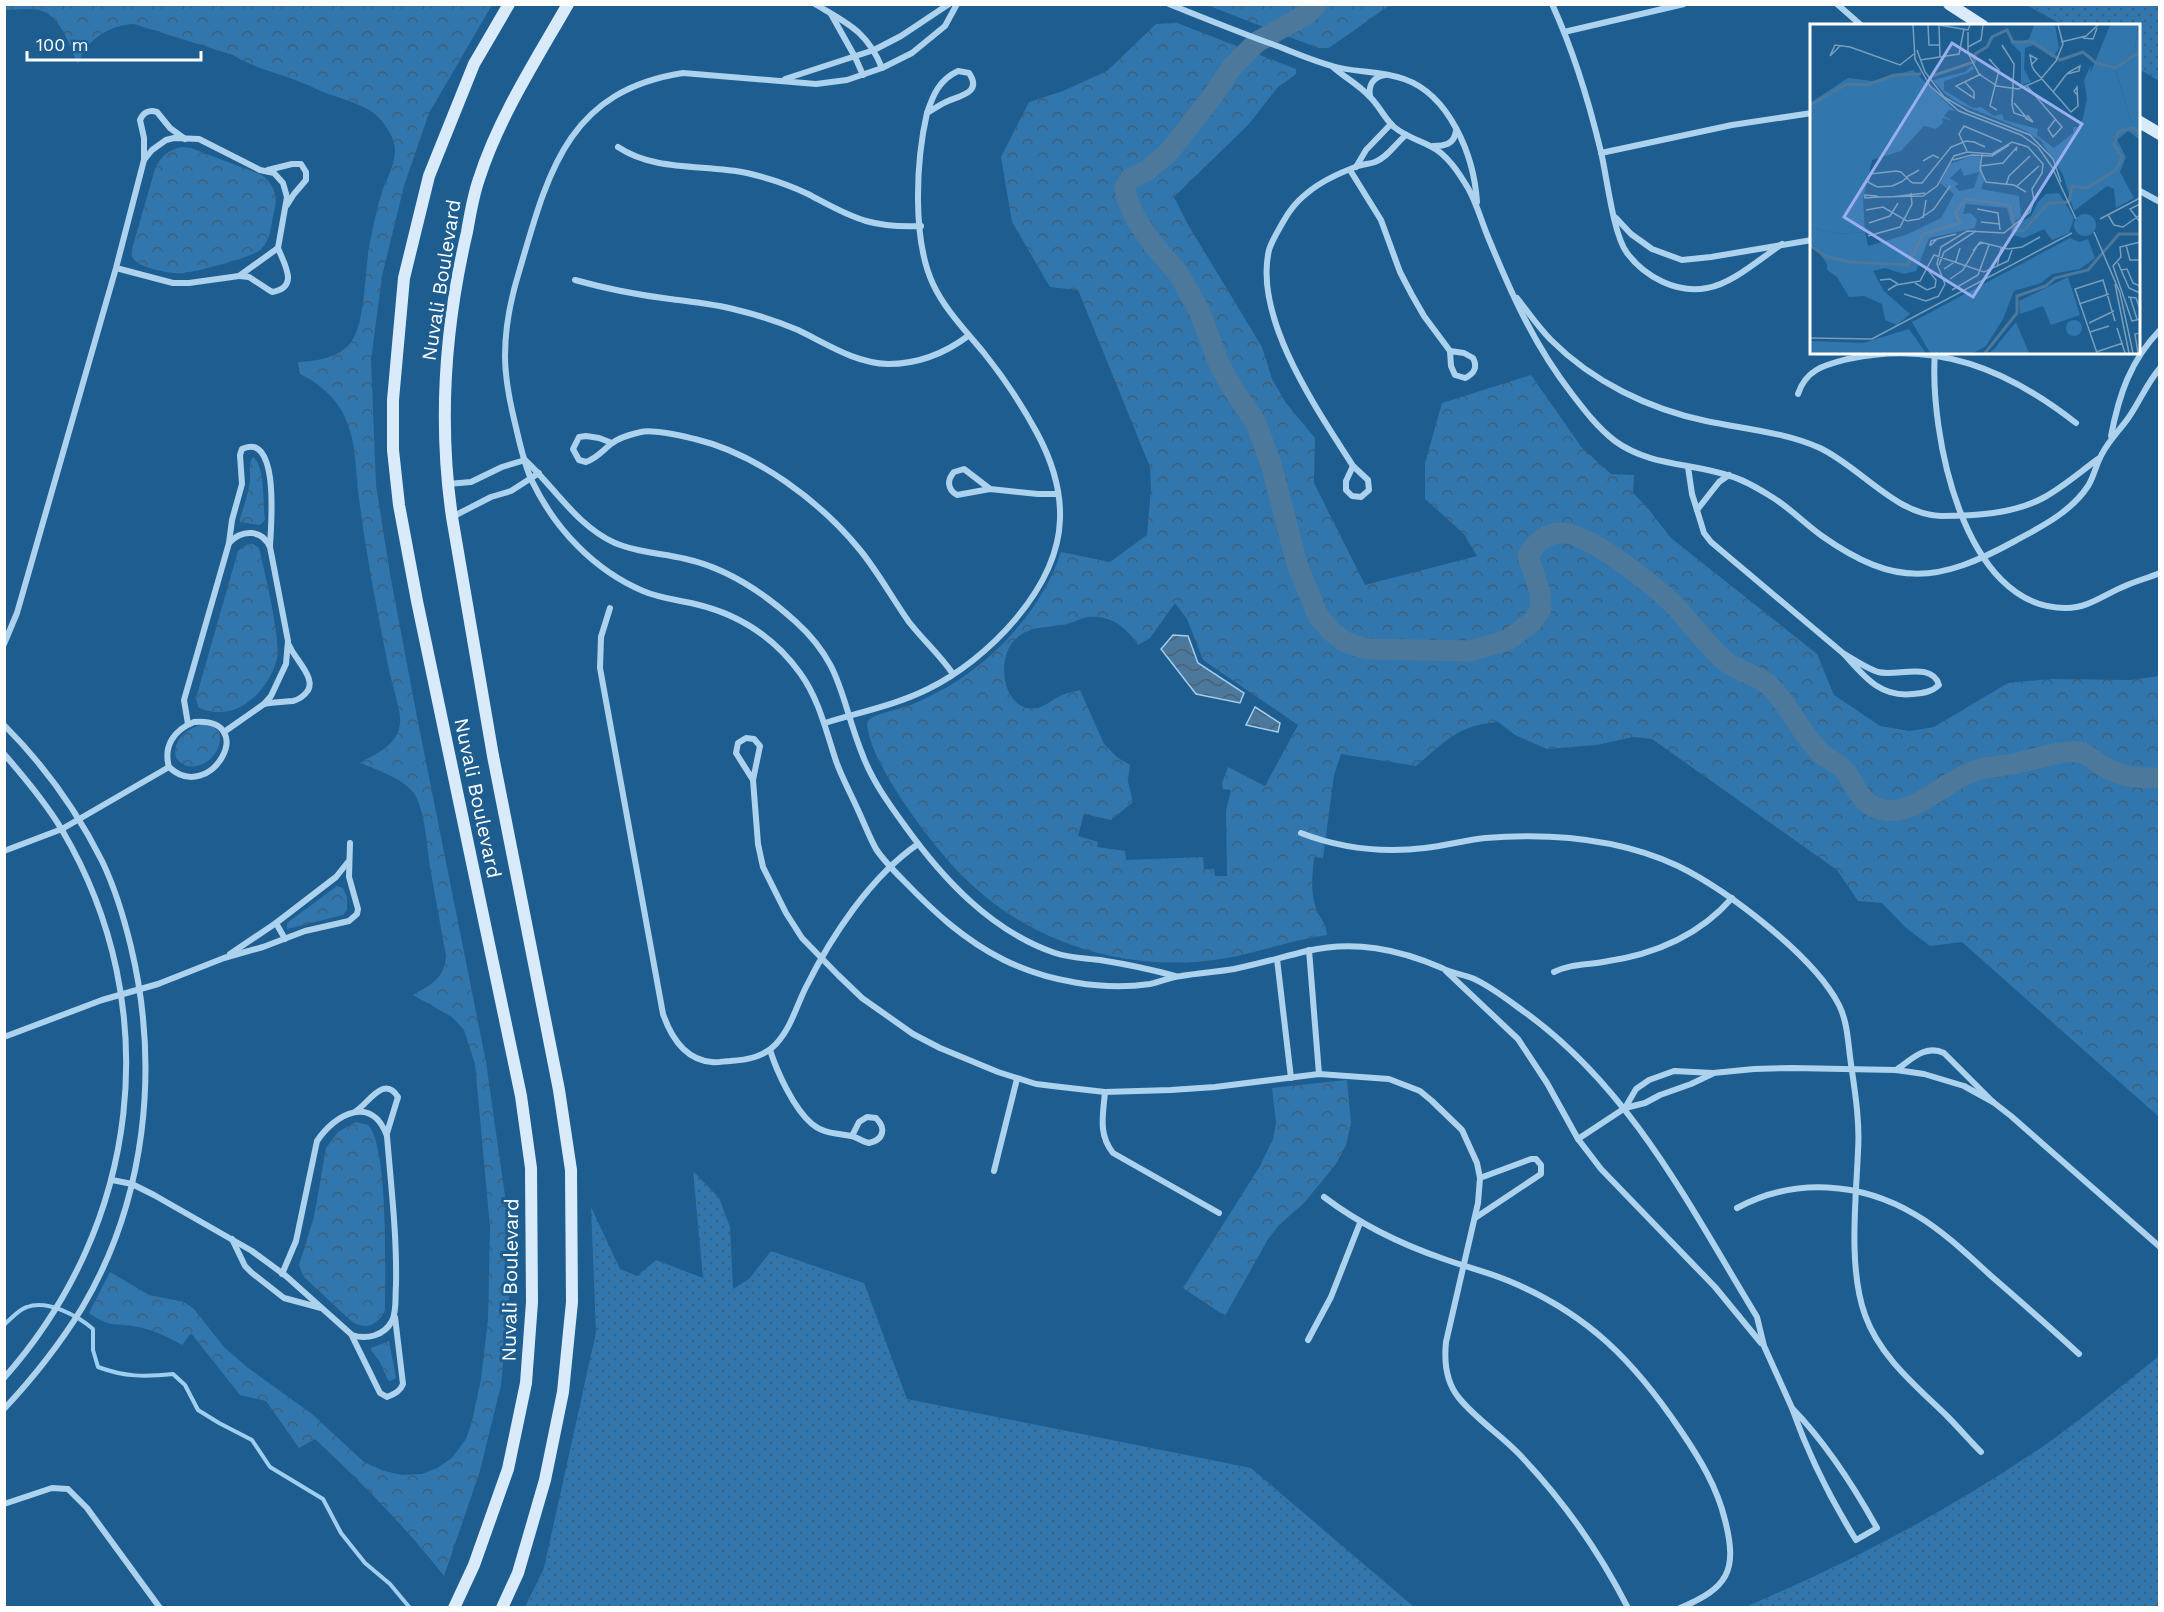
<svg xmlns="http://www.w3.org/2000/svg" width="2164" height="1612" font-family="'Work Sans',sans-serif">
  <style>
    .grass { fill: url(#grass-dots) }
    .forest { fill: url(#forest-crowns); fill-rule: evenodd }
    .water { fill: url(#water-waves); stroke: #a0ceef; stroke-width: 1.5 }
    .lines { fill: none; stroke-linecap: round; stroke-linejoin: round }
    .stream { stroke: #a0ceef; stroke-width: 4 }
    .river { stroke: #4c789c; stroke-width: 21 }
    .minor { stroke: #add2ee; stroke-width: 6 }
    .secondary { stroke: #d9ebfa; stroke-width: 12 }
    .labels { text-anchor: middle; stroke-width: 6; stroke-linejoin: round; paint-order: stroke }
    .street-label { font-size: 20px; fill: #fff; stroke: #1d5d90 }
    .inset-river { fill: none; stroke: #4c789c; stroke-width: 3 }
    .inset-road { fill: none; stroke: #779ebc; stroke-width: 1.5 }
    .view { fill: #99afed; fill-opacity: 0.15; stroke: #99afed; stroke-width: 3 }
    .inset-edge { fill: none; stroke: #fff; stroke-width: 3 }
  </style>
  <defs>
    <pattern id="grass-dots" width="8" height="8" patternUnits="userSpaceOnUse" patternTransform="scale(1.5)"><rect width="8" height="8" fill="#3177ae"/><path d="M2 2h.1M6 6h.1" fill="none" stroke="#405f78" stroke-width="1.8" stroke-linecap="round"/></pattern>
    <pattern id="forest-crowns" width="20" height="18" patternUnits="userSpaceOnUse" patternTransform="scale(1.5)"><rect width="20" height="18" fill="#3177ae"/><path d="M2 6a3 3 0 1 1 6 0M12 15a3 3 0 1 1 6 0" fill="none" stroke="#405f78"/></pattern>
    <pattern id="water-waves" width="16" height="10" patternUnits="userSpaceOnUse" patternTransform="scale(1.5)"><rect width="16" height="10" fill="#4c789c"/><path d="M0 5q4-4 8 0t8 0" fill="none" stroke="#4c6274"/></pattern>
  </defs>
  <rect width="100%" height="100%" fill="#1d5d90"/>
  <g class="grass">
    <path d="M2026,5H2159V81L2139,69L2138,26L2063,25Z"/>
    <path d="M693,1171L719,1198L730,1227L733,1289L749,1279L771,1251L864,1283L907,1399L1251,1468L1414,1607H525L544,1568L596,1332L591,1207L620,1269L637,1276L656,1260L703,1278Z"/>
    <path d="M2159,1356V1607H1745C1852,1562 1956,1507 2052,1440C2089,1413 2124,1384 2159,1356Z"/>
  </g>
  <g class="forest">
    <path d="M4,5H492L429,113L404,186L382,276L371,360L376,485L390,574L417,717L486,1062L506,1203L509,1300L501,1385L480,1471L444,1576C404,1525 363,1484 315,1439L299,1448L266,1401L240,1395L191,1333L182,1345C168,1337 154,1330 138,1327C114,1322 112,1329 89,1313L110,1272L149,1295L184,1302L194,1309L224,1347L248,1368L312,1414L364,1462L384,1471L402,1475L422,1474L437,1468L452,1458L466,1439L472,1421L481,1379L488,1319L490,1227L475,1064L464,1030L452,1017L413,995C431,985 445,978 446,956C441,928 436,901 431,873C427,853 426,809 413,792C401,778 378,770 360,763C377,753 398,745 400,723C402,711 390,679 388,665C377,609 366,554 359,498C355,468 357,441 343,413C333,395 318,383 300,374L298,362C319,361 344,357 354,337C365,318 365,271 369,247C373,228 377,207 383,189C388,176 395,164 395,150C395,140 388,129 382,121C369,105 344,100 326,93C317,90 309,85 300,82C276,72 256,69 233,55L134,24C109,25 86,40 78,64C69,45 61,15 39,10C28,8 15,10 5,10Z"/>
    <path d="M1387,5V7L1329,48H1318L1207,5Z"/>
    <path d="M1177,23L1296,69V74L1277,88L1249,124L1174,197L1187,223L1262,347L1272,379L1286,403L1315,438L1314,483L1365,585L1477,556L1464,534L1425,499V463L1442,403L1531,375L1582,448L1611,474L1634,475L1633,493L1646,506L1671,538L1817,654L1834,695L1880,726L1909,731L1934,727L2008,683L2050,679L2130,680L2159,676V1117L1962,942L1930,946L1905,927L1882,903L1858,901L1837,870L1652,739L1633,737L1597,745L1547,749L1515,735L1498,722C1458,725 1446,741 1416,766L1341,754L1334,775L1323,858L1314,857C1313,873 1310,889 1315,905C1318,918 1326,920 1327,935C1291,940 1257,953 1221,959C1133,973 1037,946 972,885C954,869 939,850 924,831C905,805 869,755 867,723C869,720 869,719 873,717C882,712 894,711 904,707C914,704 925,699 934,694C988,668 1043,610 1061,552L1110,562L1147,535L1151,490L1150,467L1078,290L1050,287L1012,222L1001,157L1029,102L1063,91L1107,71L1156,24ZM1175,603L1187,619L1203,660L1298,725L1265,786L1228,767L1222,783L1223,789L1231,790L1226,811L1227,876H1215L1214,869H1204L1203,857L1126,860L1125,851L1097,847L1098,842L1078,836L1084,814L1111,820L1133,802L1128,781L1130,765L1118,758L1104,744L1080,690C1073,692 1065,693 1058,697C1052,700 1045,706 1038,708C1004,714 996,664 1012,643C1026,626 1043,628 1062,625C1070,624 1077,620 1084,618C1107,612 1127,627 1138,645L1150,638Z"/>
    <path d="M182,147L191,148L262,175C275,186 278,196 274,212C271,225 271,241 260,250C250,258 198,271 184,273C174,275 138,268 133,258C131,255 132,253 132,249L155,169C161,156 168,150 182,147Z"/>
    <path d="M253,457C265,465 263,505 265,520L260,525L240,522V519C244,505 250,490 250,476C250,468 249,462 253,457Z"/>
    <path d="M248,544H253L259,548C264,569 281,639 277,658C272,679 258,698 238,708C227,713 209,714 198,707L196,698L238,551Z"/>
    <path d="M200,725H211L219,732C226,755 193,780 176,758C172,741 185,730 200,725Z"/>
    <path d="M337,886L343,888L347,897V910L343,915L287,929V923Z"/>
    <path d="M1347,1080L1351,1123L1346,1145L1336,1164L1304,1203L1279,1225L1268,1239L1225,1316L1183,1288L1260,1166L1273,1139L1276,1123L1272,1088Z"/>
    <path d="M356,1122L368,1125C389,1146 385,1276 385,1311C377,1326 364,1331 350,1320L303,1276L299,1265L314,1217L326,1148L338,1132Z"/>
    <path d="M389,1341L396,1378L391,1381L388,1380L380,1362L371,1350V1348Z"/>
  </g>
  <g class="water">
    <path d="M1173,635L1188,636L1198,663L1244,693L1240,703L1196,694L1161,649Z"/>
    <path d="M1255,707L1280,723L1278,732L1246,725Z"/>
  </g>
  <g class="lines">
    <path class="stream" d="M4,1325C10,1319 20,1309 27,1307C47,1299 78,1316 93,1329V1350L98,1367C125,1377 144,1377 173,1374L185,1385L198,1410L219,1423L252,1440L270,1467L323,1499L341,1533L365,1563L390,1584L410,1608"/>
    <path class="river" d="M1317,4L1307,14L1257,42L1232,67L1212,97L1168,153L1146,171L1130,179L1125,187L1127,199L1136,219L1152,243L1178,273L1199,310L1219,364L1233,389L1256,423L1271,464L1297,564L1318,616L1331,631L1345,642L1366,649L1470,651L1508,640L1532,622L1541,609L1540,592L1528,556C1535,544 1544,534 1559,533C1586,530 1653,585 1673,604C1691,622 1705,644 1725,661C1738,672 1760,675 1772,688C1791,708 1801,734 1821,753C1828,760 1839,763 1846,772C1855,784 1859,800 1874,807C1910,823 1944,780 1977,770C1988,767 2001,766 2013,764C2029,761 2064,749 2080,752C2087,754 2096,762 2103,766C2124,778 2137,778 2160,778"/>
    <g class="minor">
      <path d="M815,4C847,23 867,31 882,68"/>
      <path d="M957,4L945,26L912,53L882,68L847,80L816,84L683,73C567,91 548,173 519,272C511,298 505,328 505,356C505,377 509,398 514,419C519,439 523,462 532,481C555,529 594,570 643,591C659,598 678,600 695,604C738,614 774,637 800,673C819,699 826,731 836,761C842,778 851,794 858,810C864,823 869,836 876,849C884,861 894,871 904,881C934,912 964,940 1004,960C1047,981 1102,991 1150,984C1161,982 1170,977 1181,976C1199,973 1216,972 1234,969C1259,964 1282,957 1307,951C1354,940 1398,949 1442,968C1451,973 1462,974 1472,978C1491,986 1509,1001 1526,1013C1632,1090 1690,1207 1757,1317L1764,1346L1792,1408"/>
      <path d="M1169,4C1206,19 1243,34 1280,47C1297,54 1314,61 1332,66C1355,73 1380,70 1404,79C1450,95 1474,156 1477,202"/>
      <path d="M1552,4C1574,52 1589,102 1601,152C1607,177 1613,234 1627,253C1645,277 1677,294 1707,288C1732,284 1761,258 1782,244"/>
      <path d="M1837,4L1862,26"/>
      <path d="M831,14L855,57L863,75"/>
      <path d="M1564,32L1684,4"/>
      <path d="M1333,67C1344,77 1359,85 1369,96C1379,105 1384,118 1394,127C1405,136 1418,140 1430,146C1447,154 1459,173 1468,188C1477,204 1481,220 1488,237C1511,293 1534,345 1572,394C1585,411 1598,428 1615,441C1649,466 1692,463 1730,476C1745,480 1759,489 1772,497C1790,508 1805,524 1822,536C1896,588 1938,583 2015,541C2041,527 2071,512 2088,486C2094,477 2096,464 2102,454C2109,440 2120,430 2129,417C2140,401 2147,383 2160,368"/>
      <path d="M958,71L969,73C982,92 962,95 948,101C941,104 934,109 927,113C933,95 939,80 958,71Z"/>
      <path d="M785,79L874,50L901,36L949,4"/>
      <path d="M1370,96C1368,84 1374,77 1385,75"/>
      <path d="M1433,146C1444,146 1454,145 1456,131"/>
      <path d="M618,147C655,172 705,164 747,173C768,178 789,185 808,194C827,204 845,215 866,221C884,226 902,227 921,226"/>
      <path d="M1601,153L1732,125L1812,113"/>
      <path d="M144,160V138L140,120C143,113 149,109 157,112L170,128L185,139"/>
      <path d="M1356,167L1366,150L1391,124"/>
      <path d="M268,170L292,164H301L306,172V180L294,194L287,205"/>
      <path d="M1350,170L1381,220L1400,272L1412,295L1424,316L1450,351"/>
      <path d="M2138,190L2160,202"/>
      <path d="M1616,218L1631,234L1652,249L1682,260L1711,257L1812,240"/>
      <path d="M239,276L249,277L272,292C300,287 284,264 278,248"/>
      <path d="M575,280C607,289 638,295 670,299C693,302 715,304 737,310C758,315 779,322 798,330C827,344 855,363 888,364C918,364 944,354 968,336"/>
      <path d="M1517,298C1528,312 1539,328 1551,340C1593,382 1649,409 1706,421C1744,429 1784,432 1820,448C1860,467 1896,515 1941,516C1974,516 2013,514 2043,498C2063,487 2080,472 2098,459"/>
      <path d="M1450,351L1464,353L1473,358C1478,367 1474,374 1465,378L1455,375L1451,366Z"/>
      <path d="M1935,352C1929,432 1963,609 2066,608C2089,608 2105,594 2125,586C2136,581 2148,578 2160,573"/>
      <path d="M1798,394C1806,369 1825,365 1848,359C1936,340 2007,369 2076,423"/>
      <path d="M2111,436C2119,395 2130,361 2160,330"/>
      <path d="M612,443L599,438L586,436L579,437L573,449L579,460L586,462C597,458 602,451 611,444C618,438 632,434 641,432C653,429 682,436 695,439C757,454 820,501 860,550C878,572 892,598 909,622C923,640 940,655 953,674"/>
      <path d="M526,461C555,488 577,526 615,543C638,553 662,553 686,559C726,568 764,593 795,621C844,665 840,700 863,756C873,782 889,804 905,826C943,879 991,931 1055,953C1070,958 1084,958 1100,960C1125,964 1150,969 1175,976"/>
      <path d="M1353,466C1318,411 1253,318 1269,250C1272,240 1278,231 1283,222C1289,211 1296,202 1306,194C1321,181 1339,173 1358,166C1363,164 1370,164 1375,162C1388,157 1396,143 1406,135"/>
      <path d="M1353,466L1368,480L1369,490L1361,497L1352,496L1346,490V481Z"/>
      <path d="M1688,467L1692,494L1697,510L1719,482L1729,475"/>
      <path d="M448,484L471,482L502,467L525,460"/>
      <path d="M990,489L964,469L954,472C947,480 947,489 957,495L990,489L1038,494H1057"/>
      <path d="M1697,510L1704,533L1711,542L1844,654"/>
      <path d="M452,517L491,497L511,491L539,473"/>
      <path d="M229,543L232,520L242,484L240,455L242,449C280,431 271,526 270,546"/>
      <path d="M610,608L601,637L600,668L663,1014C671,1037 685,1060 712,1062C718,1063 724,1061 730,1061C747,1060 764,1057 776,1044C791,1028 796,1007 806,987C831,937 870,877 918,844"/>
      <path d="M4,644L17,613L116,268L144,160L152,150L166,140L174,138L199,139L260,170L274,173L283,183L287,197L278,248L239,276L189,283H173L116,268"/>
      <path d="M1844,654C1855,660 1866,668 1878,672C1896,677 1932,661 1939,685C1932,692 1923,693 1913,694C1880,698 1864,676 1844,654Z"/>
      <path d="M264,704C274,702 283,702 293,701C297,700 302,697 305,694C320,681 295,660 289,645"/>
      <path d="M194,722C261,717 210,806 169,767C163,746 174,730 194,722Z"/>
      <path d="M825,723C860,712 896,705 928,689C987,660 1058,589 1060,519C1061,489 1051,459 1037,433C1022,405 1004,378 984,353C966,331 945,310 933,284C912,239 916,161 927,113"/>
      <path d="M188,724L184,700L229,543C242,529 262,529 270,547L288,641L286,664L271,696L264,704L224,732"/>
      <path d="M4,725C44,765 77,811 102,861C115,888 124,918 131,947C160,1068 146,1200 82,1308C60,1344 33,1378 4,1409"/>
      <path d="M4,754C25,778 46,803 62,830C167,1008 140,1225 4,1378"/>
      <path d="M753,780L736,753L738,743L746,738L754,739L760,746L753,780L758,844L763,867L786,913L802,938L838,975L862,998L913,1034L940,1048L998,1072L1036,1084L1061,1087L1105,1092L1171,1090L1215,1087L1319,1074L1389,1079L1420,1091L1432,1101L1462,1130L1477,1163L1480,1178L1478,1203L1446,1342C1444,1361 1446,1382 1459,1398C1476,1419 1501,1435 1519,1454C1563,1500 1599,1551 1628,1608"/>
      <path d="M1301,833C1342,849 1382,853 1425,848C1445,846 1465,840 1485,838C1550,833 1618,838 1678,866C1727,890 1814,956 1839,1005C1848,1023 1848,1044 1851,1064C1855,1092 1860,1122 1858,1151C1856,1200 1848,1268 1865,1315C1880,1357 1916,1386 1947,1416C1959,1428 1969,1440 1981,1452"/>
      <path d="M4,851L62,829L169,767"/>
      <path d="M276,923L285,939"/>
      <path d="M1309,950L1319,1074"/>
      <path d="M230,954L276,923L336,877L348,862"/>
      <path d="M1277,959L1291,1078"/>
      <path d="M1446,971L1518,1039L1547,1083L1578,1139L1601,1169L1715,1287L1761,1343"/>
      <path d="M1554,972C1570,964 1585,965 1603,962C1653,955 1698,937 1732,898"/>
      <path d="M4,1037L102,1000L158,984L224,958L263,947L305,931L349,921L357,914L358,909L349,877L350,843"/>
      <path d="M770,1050C777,1072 794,1109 812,1124C824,1134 837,1133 851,1136C857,1137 863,1142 869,1143C883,1140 887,1129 876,1118L867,1117L859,1122L852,1136"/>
      <path d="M1896,1070C1911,1060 1925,1044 1944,1053L1993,1102L2011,1116L2160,1247"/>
      <path d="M1105,1092C1103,1115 1098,1134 1113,1153L1219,1213"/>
      <path d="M1625,1108L1636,1089L1649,1080L1674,1071L1713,1073L1754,1069L1792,1068L1896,1070L1924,1074L1964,1086L1993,1102"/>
      <path d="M356,1111C368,1104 384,1074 398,1097L387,1133"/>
      <path d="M1578,1139L1625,1108L1645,1103L1660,1095L1691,1084L1712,1074"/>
      <path d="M994,1171L1017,1079"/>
      <path d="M112,1180L132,1184L154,1195L252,1251L286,1276L352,1335C366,1340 384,1336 392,1321C397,1311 395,1296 396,1285C397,1235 391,1186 387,1136C372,1094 335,1114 317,1141L296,1241L282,1274"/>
      <path d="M1324,1197C1361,1225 1400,1244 1444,1259C1466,1267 1488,1272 1509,1281C1588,1314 1634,1361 1681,1431C1700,1459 1717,1487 1725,1520C1738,1571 1728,1588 1680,1608"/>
      <path d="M1737,1208C1794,1177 1861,1182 1916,1215C1943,1231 1967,1254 1990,1275C2020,1301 2050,1327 2079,1354"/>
      <path d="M1475,1218L1541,1174V1165L1536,1159H1531L1480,1178"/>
      <path d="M232,1239L245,1266L252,1273L284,1298L321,1308"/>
      <path d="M352,1336L380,1393L387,1397C394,1394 400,1392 403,1384L395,1317"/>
      <path d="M1308,1340L1331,1297L1360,1223"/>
      <path d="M1792,1408C1826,1443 1853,1485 1877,1528L1856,1540C1830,1498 1808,1454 1792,1408Z"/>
      <path d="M4,1504L52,1488L68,1489L87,1508L160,1608"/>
    </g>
    <g class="secondary">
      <path d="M1949,4L1983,26"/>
      <path d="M2138,121L2160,134"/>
      <path d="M454,1608L474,1565L508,1469L526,1383L532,1302L531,1168L521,1096L417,601L399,505L393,450V400L404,278L429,176L474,64L509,4"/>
      <path d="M502,1608L518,1573L545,1480L563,1392L572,1302L571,1170L559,1090L493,756L452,517C438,421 445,326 467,232C470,215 473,196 479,179C499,117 536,60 568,4"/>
    </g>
  </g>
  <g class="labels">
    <g class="street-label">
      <text transform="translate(441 280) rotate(-81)" y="7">Nuvali Boulevard</text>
      <text transform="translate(478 798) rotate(78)" y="7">Nuvali Boulevard</text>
      <text transform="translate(510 1280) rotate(-89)" y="7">Nuvali Boulevard</text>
    </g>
  </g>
  <g transform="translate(1810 24)">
    <rect width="330" height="330" fill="#1d5d90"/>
    <path d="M328,1H330V106L321,98L306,46L324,34ZM103,46L145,87L139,86L134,92L143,97L132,94L133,99L126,105L114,102L91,127L62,136L53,175L55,208L28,210L0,203V79L38,54L62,57ZM264 201a11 11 0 1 1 22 0a11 11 0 1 1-22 0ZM260,214L269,218L278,215L285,234L270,245L242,250L231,259L204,267L193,295L176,322L163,329H120L102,298ZM258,253L270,291L241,301L233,282L210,290L209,277ZM206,298L219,329H179L184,325ZM99,305L116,329H0V317L53,319Z" fill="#3177ae"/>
    <path d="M224,1H245L249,24L243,34L223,21L215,24L214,45L221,58L211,61V29L201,19L198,8H190L198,4L202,16L210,18L219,15ZM300,1H328L324,34L306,47L321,98L330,100V116L318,107L307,116L316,133L310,148L324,174L306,184L304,165L297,162L264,187L253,151L231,117L214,106L150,80L135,70L123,56L155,48L162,41L164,45L158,49L134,57V66L163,84L171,83L184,92L192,90L194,96L228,105L227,111L244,124L263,109V103H268L273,94L277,75L274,56L281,41L278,67L280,50ZM163,132L170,133L174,157L171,165L209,172L211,193L201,200L197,184L156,180L153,190L160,189L167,195L165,204L119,214L106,247L94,250L75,244L63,247L74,267L100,290L87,301L75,296L72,280L54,272L39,273L27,253L17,246V240L5,222L0,221V203L28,210L55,208L58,222L98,210L131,194L144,170L130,159L140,140ZM151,144L154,152L169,148L164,164L149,167L145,162L149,160L140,154ZM249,169L264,194L259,209L242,216L234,205L214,214L202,211L201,204L221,192L228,178L236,170Z" fill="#3177ae" fill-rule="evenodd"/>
    <path d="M256 304a8 8 0 1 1 16 0a8 8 0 1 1-16 0Z" fill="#3177ae"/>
    <path class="inset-river" d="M122,52L164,38L165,30L177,23L182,13L197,6L203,18H223L250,36L273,28L286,39L305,44L330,28M0,81L37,60L58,61L84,51L111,50M0,221L15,232L40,238L98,241L113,210L150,199L145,189L156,175L200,181L205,206L213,207L239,179L259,178L262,162L277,164L306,146L312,133L304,120L309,107L323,104L330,109M175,329L207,289V272L236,262L245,254L278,246L309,210H330"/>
    <path class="inset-road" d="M103,1L105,35L120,62L149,87L211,111L228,123L242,143L266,195M118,1L119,21H129M129,1L158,6L160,1M129,1L130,32M158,8V29L169,50L187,62L208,65L230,56L246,37L253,20L248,1M273,14L283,15L287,4M251,18L276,12L288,1M30,22L20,32L25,21L40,23M40,23L90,41L104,30M158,23L171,16L173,1M194,25L192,21L204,40L202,81V75M107,26L115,48L134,73L158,87L220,111L243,135L251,158M110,36L149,30L154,5M182,37L179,35L189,46L180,82L187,86M222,40L227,35L220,31L222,42L224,46L261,88L268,82L267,63L264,67L268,72M155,58L164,68V74L146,62L171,50M217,62L252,103L243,113L238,105L245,96M243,68L255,52L259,48L270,42L269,47L257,50M202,81L204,89L216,93L204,79M215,94L223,98L217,91M157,127L149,110L154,102L192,118M172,130L170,145L176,158L204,161L216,168M143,136L162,131L182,132L199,121M113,137L123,131L129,134M170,142L193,139L207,123L206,127M109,146L104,149L98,152L97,154L95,155L93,157L91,158L82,162L67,163L58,158L60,150L86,147L91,148L101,158L103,159H112L141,123L156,117L164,118L175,123L171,121M196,161L199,152L220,132M207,162L229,142M55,171L66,172L69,173L55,174ZM69,173L113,172L127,162L144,132L157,128L182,130L202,118L218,123L233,140L232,149L222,165L224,177M81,173L115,169M330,180L320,185L330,198M167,185L188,189L190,206M56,186L73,183L97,197L109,195L124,185L140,162M298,191L304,201L313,203L330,191M113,194L116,176M290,195L330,174M171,198L190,200M59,199L80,192L88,179M284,208L310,269L323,329M58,212L90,203L102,180L101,169M127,215L121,221H120L121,217ZM127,215L146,210M330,218L310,223L311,233L303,242L322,297L330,295M316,221L320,236H330M206,224L198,225L212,223L230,213M163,227L170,218L198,225M308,239L319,264L330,269M129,241L134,228L166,207M187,243L191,224M134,245L146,237L150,224M311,246L317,245L323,259L330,262M140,255L153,246L167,222L173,218M70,256L80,255L88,260M105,259L117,266L125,263L126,256L117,245M305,260L319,329M78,266L86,261L110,257L124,231L174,248L198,237L202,226M142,266L168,251L179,221M94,270L116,277L129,272M128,273L135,260L127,240L131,223L157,207L194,209L220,188L224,176M318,273L326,274L330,285M320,273L327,295M269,280L299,270M279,299L304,287M307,304L315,329M280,308L299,302M0,314L62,315L262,209M286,328L313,319M287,329L265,265L293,256L305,297M328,329L325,310L330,309"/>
    <path class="view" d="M142,19L272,100L163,273L34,193Z"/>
    <rect width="330" height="330" class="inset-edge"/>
  </g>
  <rect width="2164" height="1612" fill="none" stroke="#ffffff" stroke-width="12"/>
  <path d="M27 51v9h174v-9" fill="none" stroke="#ffffff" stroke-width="3"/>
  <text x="36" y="51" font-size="18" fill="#ffffff" stroke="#1d5d90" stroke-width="4.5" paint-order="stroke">100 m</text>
</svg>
